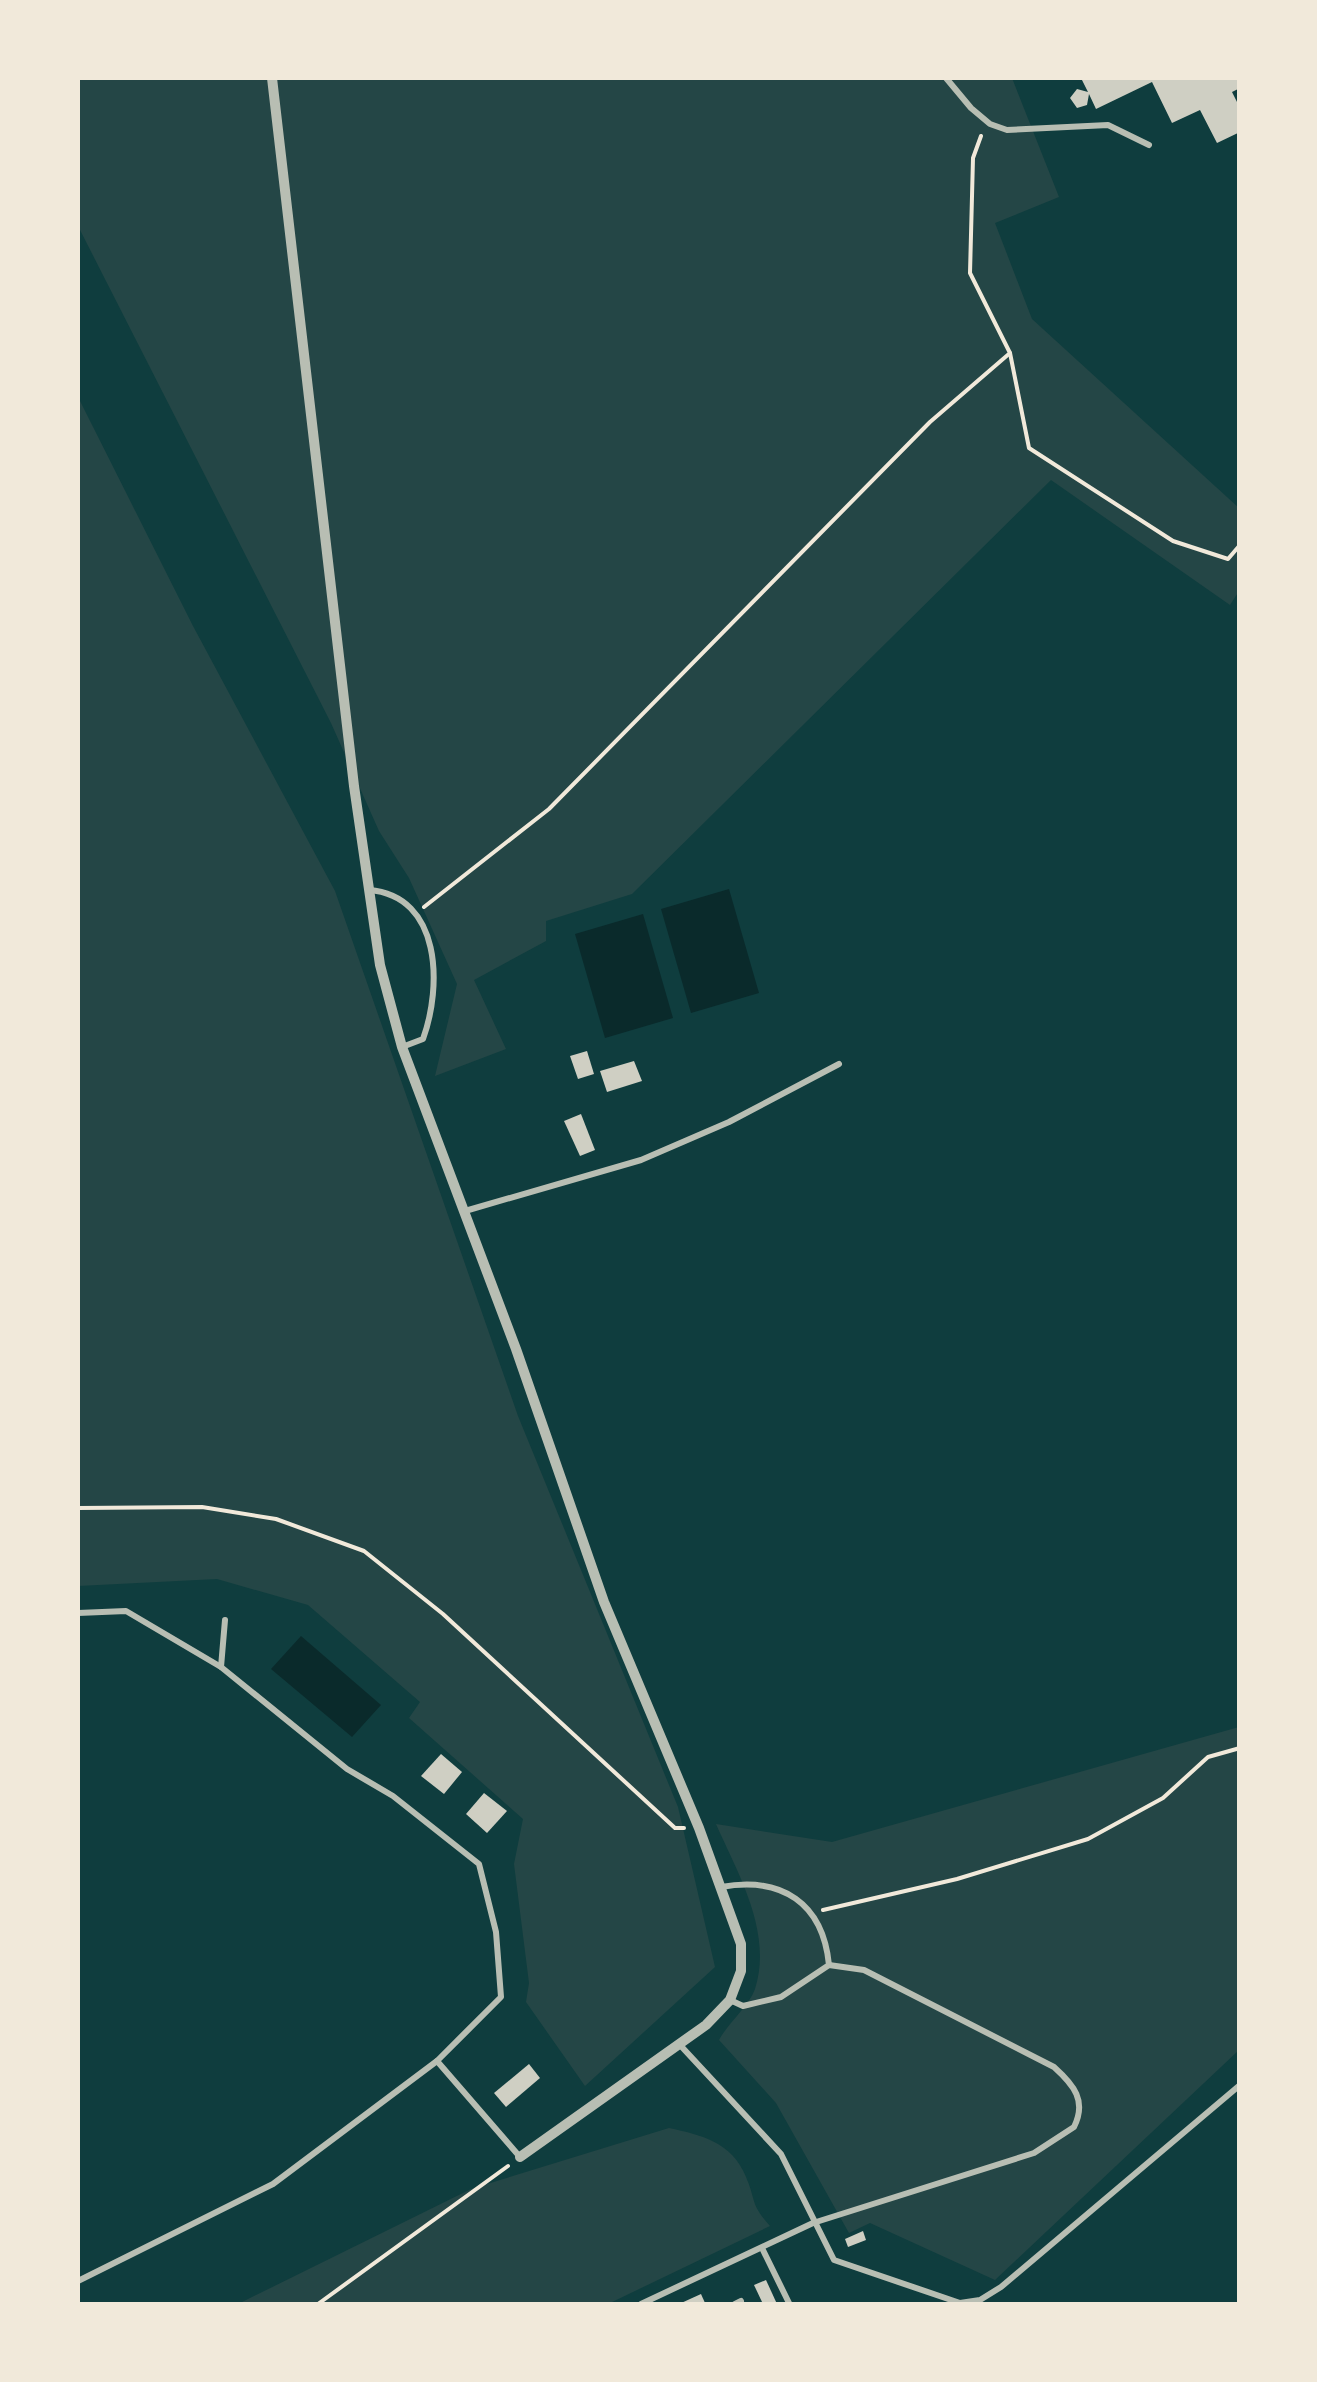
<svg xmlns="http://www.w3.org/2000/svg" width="1317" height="2382" font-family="'Fira Sans',sans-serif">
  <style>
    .green { fill: #244646 }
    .water { fill: #0a2a2b }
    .building { fill: #cfcfc3 }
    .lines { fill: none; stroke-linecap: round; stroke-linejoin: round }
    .path { stroke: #f1e9da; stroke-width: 4 }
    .service { stroke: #b8beb3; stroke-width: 6 }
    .minor { stroke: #b8beb3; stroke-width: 10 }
  </style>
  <rect width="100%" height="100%" fill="#0f3d3e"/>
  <g class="green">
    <path d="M78,78H1012L1059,197L995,223L1032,319L1239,508V591L1230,605L1051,480L632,894L546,921V941L474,980L506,1049L435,1076L457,984L409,878L379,831L331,723L78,226Z"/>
    <path d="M78,397L193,626L335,891L518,1416L678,1807L715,1967L585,2086L526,2002L529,1983L514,1864L523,1819L409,1718L420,1702L308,1605L217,1579L78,1586Z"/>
    <path d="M1239,1727V2050L995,2280L870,2223L849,2233L776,2103L719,2040C728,2023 749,2006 755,1989C773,1932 738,1874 716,1824L832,1842Z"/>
    <path d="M669,2128C701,2135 732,2142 746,2177C756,2200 750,2204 770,2226L608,2304H238L471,2189Z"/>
  </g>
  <g class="water">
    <path d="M729,889L759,993L691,1013L661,909Z"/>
    <path d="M643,914L673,1018L605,1038L575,934Z"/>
    <path d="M301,1636L381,1705L352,1737L271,1669Z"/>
  </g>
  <g class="building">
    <path d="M1081,78H1240V88L1232,92L1240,108V132L1217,143L1200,110L1172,123L1152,82L1096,109L1089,94L1087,105L1077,108L1070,98L1077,89L1088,92Z"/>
    <path d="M587,1051L594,1074L578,1079L570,1056Z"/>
    <path d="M634,1061L642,1081L607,1092L600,1071Z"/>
    <path d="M581,1114L595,1150L580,1156L564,1121Z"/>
    <path d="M441,1754L462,1772L444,1794L421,1776Z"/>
    <path d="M484,1793L507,1811L487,1833L466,1814Z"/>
    <path d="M529,2064L540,2078L506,2107L494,2093Z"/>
    <path d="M863,2231L866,2240L848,2247L845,2239Z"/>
    <path d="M766,2280L777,2304H763L754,2285Z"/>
    <path d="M701,2294L705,2303L701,2304H679Z"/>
  </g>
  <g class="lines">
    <g class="path">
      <path d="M1010,353L1029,448L1173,541L1228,559L1240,545"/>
      <path d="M424,907L549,809L930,422L1010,353L970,273L973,158L981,136"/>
      <path d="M78,1508L202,1507L276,1519L364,1551L443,1614L675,1828H684"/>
      <path d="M823,1910L957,1879L1088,1839L1163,1798L1208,1757L1240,1748"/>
      <path d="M318,2304L508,2166"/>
    </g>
    <g class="service">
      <path d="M946,78L971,108L990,124L1007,130L1108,125L1149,145"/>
      <path d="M369,890C442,896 442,987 423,1039L402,1047"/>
      <path d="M465,1211L641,1160L729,1122L839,1064"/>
      <path d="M78,1613L126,1611L221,1667"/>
      <path d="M721,1887C782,1876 823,1903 829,1965L781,1997L743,2006L730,2000"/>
      <path d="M680,2045L781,2154L834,2260L960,2303L980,2300L1001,2287L1240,2085"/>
      <path d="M437,2061L520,2157"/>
      <path d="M762,2248L789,2303"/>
      <path d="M78,2281L273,2184L437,2061L501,1997L496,1932L479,1864L393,1796L347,1769L221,1667L225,1620"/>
      <path d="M641,2304L813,2223L1034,2153L1074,2127C1087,2101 1074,2085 1054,2067L864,1970L829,1965"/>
      <path d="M735,2304L741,2301"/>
    </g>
    <path class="minor" d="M272,78L354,786L380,965L402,1047L516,1349L604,1602L699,1828L741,1944V1971L730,2000L706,2025L520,2157"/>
  </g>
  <rect width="1317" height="2382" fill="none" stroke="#f1e9da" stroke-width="160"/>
</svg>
